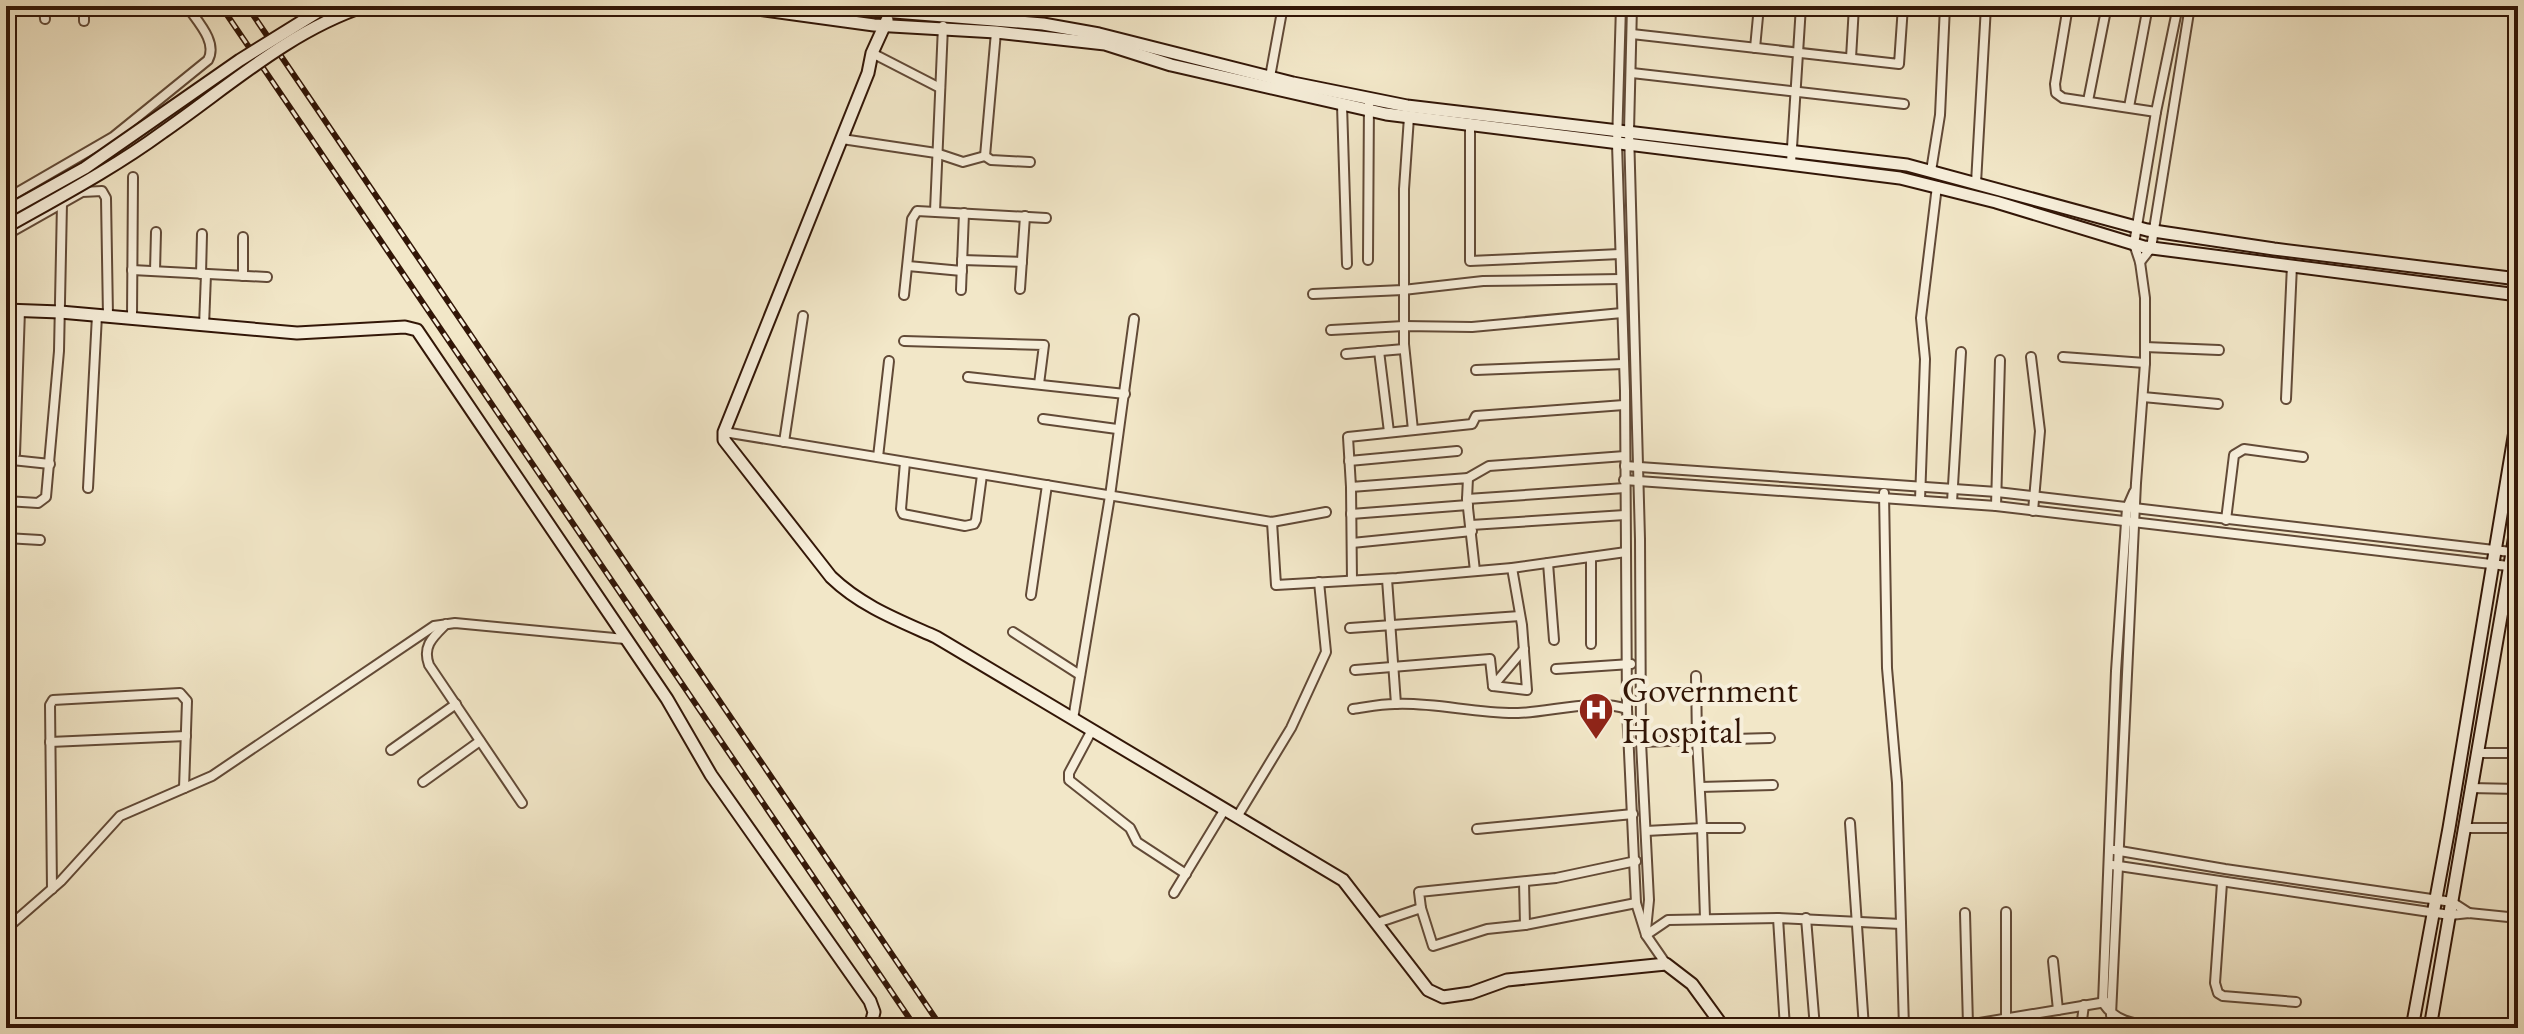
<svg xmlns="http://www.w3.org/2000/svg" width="2524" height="1034" font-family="'EB Garamond',serif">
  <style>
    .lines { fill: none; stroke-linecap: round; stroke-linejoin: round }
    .street-casing { stroke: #624a37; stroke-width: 12 }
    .secondary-casing { stroke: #321607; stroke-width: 15 }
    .street { stroke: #f7efdb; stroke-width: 8 }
    .secondary { stroke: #f7efdb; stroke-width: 11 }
    .rail-casing { stroke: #321607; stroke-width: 6 }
    .rail { stroke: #f7efdb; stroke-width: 3; stroke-dasharray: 9; stroke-linecap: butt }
    .secondary-bridge-casing { stroke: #321607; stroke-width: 15; stroke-linecap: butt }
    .secondary-bridge { stroke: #f7efdb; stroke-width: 11 }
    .labels { text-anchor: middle; stroke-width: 8; stroke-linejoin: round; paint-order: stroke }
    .poi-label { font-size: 36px; fill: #321607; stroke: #f7efdb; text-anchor: start }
  </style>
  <rect width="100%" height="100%" fill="#f2e7c8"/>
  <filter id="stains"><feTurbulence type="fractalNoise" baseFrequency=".0025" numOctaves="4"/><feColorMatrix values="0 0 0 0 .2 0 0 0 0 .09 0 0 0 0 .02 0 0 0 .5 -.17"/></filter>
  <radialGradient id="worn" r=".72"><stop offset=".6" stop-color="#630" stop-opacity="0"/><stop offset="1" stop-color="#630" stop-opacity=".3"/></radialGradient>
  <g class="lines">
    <defs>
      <g id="street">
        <path d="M44,6L45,19"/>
        <path d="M84,6V21"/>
        <path d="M1621,6L1617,144L1625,391L1627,709L1636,903L1646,935L1666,964"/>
        <path d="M1632,6L1629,131L1640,539L1641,742L1649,900L1646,930"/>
        <path d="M2068,6L2055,84L2056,93L2063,98L2156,112"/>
        <path d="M2331,6L2444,9L2510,6"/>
        <path d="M996,32L985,156L991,160L1030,162"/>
        <path d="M1632,34L1899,64L1903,6"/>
        <path d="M1755,48L1759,6"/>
        <path d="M872,53L940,88"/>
        <path d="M1851,58L1854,6"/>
        <path d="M1632,73L1904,104"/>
        <path d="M1270,77L1283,6"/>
        <path d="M2088,101L2106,10"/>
        <path d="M1342,105L1347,264"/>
        <path d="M2129,107L2148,6"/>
        <path d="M1409,117L1404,189V344L1413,430"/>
        <path d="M1470,125V261L1620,254"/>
        <path d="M842,139L936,153L963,162L985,156"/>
        <path d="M1791,163L1801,6"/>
        <path d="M1931,171L1940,115L1945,6"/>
        <path d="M1976,183L1986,6"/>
        <path d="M6,199L113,137L208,60C218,42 197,21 187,6"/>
        <path d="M935,211L943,26"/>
        <path d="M6,235L82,192L102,191L106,198L108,316"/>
        <path d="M962,260L1022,262"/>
        <path d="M1368,260L1369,98"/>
        <path d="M2140,262L2151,248L2190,6"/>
        <path d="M908,266L962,271"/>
        <path d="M132,270L267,277"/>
        <path d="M155,271L156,232"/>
        <path d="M201,274L202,234"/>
        <path d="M243,276V237"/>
        <path d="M1020,289L1025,216"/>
        <path d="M961,290L964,213"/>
        <path d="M1313,294L1403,290L1483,281L1621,279"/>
        <path d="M904,295L912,219L917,211L1046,218"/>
        <path d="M132,318L133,177"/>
        <path d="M204,326L206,274"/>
        <path d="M1331,330L1404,326L1472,327L1622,313"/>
        <path d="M904,341L1044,345L1039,384"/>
        <path d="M2145,347L2219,350"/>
        <path d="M1379,351L1389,432"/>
        <path d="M1346,354L1404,349"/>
        <path d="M2031,357L2040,431L2033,511"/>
        <path d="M2063,357L2145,363"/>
        <path d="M1476,370L1623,364"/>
        <path d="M968,377L1125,394"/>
        <path d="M2143,397L2218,404"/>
        <path d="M2286,399L2292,265"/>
        <path d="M1043,419L1117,429"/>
        <path d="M724,432L1272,522L1326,512"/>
        <path d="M784,442L803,316"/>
        <path d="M878,457L889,361"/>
        <path d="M12,460L50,464"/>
        <path d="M6,461L12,460L15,454L20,310"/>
        <path d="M1349,461L1457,451"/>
        <path d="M905,462L901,509L903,514L965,526L974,524L976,520L982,475"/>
        <path d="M1625,466L1997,492L2511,552"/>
        <path d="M1468,478L1489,466L1625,456"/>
        <path d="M1624,480L1996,506L2508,566"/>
        <path d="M1351,487L1352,580"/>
        <path d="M88,488L97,315"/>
        <path d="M2134,492L2127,508L2126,522L2116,671L2103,1003C2117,1024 2138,1024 2162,1028"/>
        <path d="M1884,493L1887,668L1897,783L1904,1028"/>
        <path d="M1467,499L1625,488"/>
        <path d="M1920,500L1925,359L1921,318L1937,186"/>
        <path d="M6,501L38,503L46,497L59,351L62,203"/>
        <path d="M1952,502L1961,352"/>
        <path d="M1996,506L2000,360"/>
        <path d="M1351,514L1468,505"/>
        <path d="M2226,520L2234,455L2244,449L2303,457"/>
        <path d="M1272,522L1276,585L1397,578L1512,568L1626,552"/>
        <path d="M1471,525L1625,515"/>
        <path d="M6,538L40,540"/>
        <path d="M1352,543L1472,531"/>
        <path d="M1591,557V644"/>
        <path d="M1548,563L1554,640"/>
        <path d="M1475,571L1467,499L1468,478L1351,487L1348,437L1472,424L1476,416L1624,405"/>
        <path d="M1387,579L1396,704"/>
        <path d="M1031,595L1047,485"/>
        <path d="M2502,604L2518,605"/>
        <path d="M446,624C433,637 422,646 429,665L522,803"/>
        <path d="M1350,628L1520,616"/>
        <path d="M1013,632L1080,675"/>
        <path d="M1556,669L1631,664"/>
        <path d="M1355,670L1490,659L1493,686L1527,690L1522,625L1512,568"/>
        <path d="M1696,676L1697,740L1770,738"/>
        <path d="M1493,686L1524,649"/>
        <path d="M1696,698L1766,697"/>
        <path d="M1353,709C1367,707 1381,704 1395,704C1436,702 1476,714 1518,713C1553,712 1593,698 1627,709"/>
        <path d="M1073,719L1110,496L1134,319"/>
        <path d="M1092,730L1069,773V780L1130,828L1137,842L1186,874"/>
        <path d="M50,742L186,736"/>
        <path d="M1641,742L1697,740L1702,828L1646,831"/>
        <path d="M391,750L456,704"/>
        <path d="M2477,753H2518"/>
        <path d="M423,782L480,741"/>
        <path d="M1700,787L1773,785"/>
        <path d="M2470,788L2518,789"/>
        <path d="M1237,817L1291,728L1326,652L1319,582"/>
        <path d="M1850,823L1864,1028"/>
        <path d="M2464,828H2518"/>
        <path d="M1477,829L1633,814"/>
        <path d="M2114,850L2225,869L2452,902L2469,913"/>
        <path d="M2112,865L2450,915L2469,913L2518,918"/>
        <path d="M1524,882L1525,925"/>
        <path d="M2222,883L2215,983L2218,993L2223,996L2296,1002"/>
        <path d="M52,889L50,705L53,700L180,693L187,701L184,788"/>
        <path d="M1174,893L1225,809"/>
        <path d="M1421,908L1419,892L1556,878L1636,861"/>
        <path d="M2006,912V1019"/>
        <path d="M1965,913L1968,1025"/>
        <path d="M1705,918L1702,828H1740"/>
        <path d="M1806,918L1815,1028"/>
        <path d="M1377,923L1421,908L1433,946L1487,929L1525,925L1636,903"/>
        <path d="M6,929L61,881L120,816L212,776L434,626L455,623L625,639"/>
        <path d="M1646,935L1668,920L1778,918"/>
        <path d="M2053,961L2058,1010"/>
        <path d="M2111,1015L2136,483L2145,363V298L2140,262L2134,244L2156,112L2178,6"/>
        <path d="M1785,1028L1778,918L1901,924"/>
        <path d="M1949,1028L2106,1002"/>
        <path d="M2081,1028L2084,1005"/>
      </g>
      <g id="secondary">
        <path d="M736,6L874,25L996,32L1105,44L1171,65L1386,114L1900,178L1996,202L2144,247L2518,295"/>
        <path d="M820,6L1043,24L1099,34L1293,83L1407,106L1907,165L2147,230L2274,249L2518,279"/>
        <path d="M887,20L872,53L868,73L724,432V440L831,577C861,606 898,620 936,637L1343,880L1428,990L1443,997L1471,993L1507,980L1666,964L1692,984L1724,1028"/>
        <path d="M6,310L60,312L297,333L405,327L417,330L667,699L711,775L870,1001L874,1012L870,1028"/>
        <path d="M2412,1028L2449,828L2518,413"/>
        <path d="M2430,1028L2518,518"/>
      </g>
    </defs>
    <use href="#street" class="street-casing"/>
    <use href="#secondary" class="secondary-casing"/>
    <use href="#street" class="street"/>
    <use href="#secondary" class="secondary"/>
    <defs>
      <g id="rail">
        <path d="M221,6L916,1028"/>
        <path d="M247,6L942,1028"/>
      </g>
    </defs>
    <use href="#rail" class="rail-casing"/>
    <use href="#rail" class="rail"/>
    <defs>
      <g id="secondary-bridge">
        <path d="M6,212L85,168L240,60L327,6"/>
        <path d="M6,227C59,197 114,168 163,132C228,87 289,31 365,6"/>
      </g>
    </defs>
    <use href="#secondary-bridge" class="secondary-bridge-casing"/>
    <use href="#secondary-bridge" class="secondary-bridge"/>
  </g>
  <defs>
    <symbol id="hospital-pin" viewBox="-11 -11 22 30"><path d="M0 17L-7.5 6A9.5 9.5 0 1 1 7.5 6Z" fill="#8f2418" stroke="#f7efdb"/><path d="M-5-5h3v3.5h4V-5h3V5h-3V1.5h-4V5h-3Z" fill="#fff"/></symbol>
  </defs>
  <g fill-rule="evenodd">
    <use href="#hospital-pin" x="1576" y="690" width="40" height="54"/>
  </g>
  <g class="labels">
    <g class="poi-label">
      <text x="1622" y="702">Government<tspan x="1622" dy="41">Hospital</tspan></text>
    </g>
  </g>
  <rect width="2524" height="1034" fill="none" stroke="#f2e7c8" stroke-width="32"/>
  <rect x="8" y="8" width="2508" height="1018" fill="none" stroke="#321607" stroke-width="4"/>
  <rect x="16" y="16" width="2492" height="1002" fill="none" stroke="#321607" stroke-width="2"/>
  <rect width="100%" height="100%" filter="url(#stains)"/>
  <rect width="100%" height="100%" fill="url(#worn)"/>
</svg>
